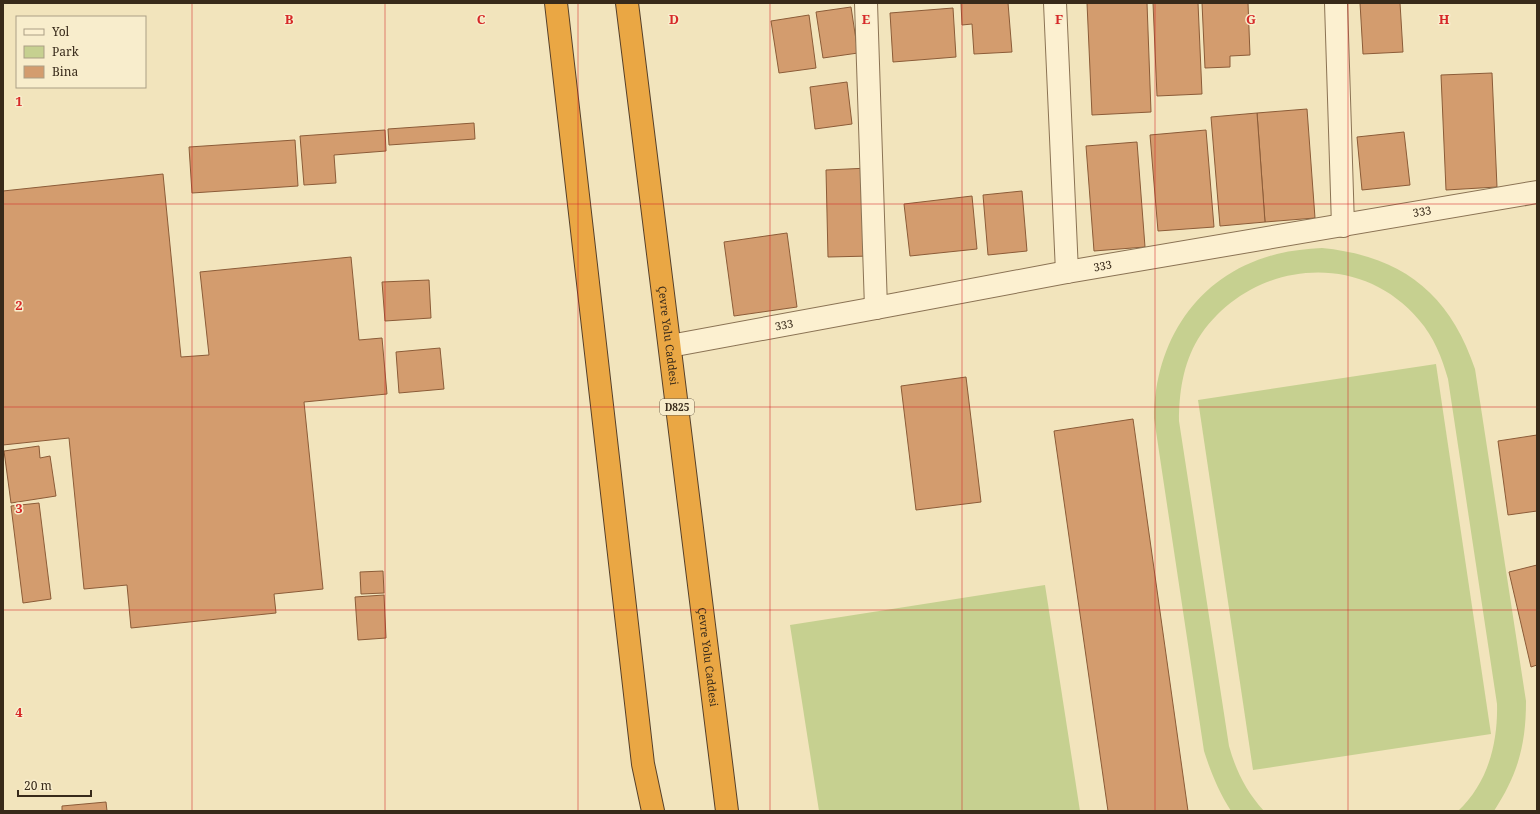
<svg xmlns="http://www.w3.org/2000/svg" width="1540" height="814" font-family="'Noto Serif',serif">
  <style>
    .green { fill: #c6d090 }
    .building { fill: #d39c6e; stroke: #8c5c38 }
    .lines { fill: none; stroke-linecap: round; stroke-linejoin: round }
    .street-casing { stroke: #8b7354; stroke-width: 24 }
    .highway-casing { stroke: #574029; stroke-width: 24 }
    .street { stroke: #fcf0d0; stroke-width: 22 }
    .highway { stroke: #eaa744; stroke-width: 22 }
    .grid { fill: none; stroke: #d62828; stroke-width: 1; stroke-opacity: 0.55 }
    .labels { text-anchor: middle; stroke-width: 3; stroke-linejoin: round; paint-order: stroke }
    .shield { fill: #f8edcc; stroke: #72644f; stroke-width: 1 }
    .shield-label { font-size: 10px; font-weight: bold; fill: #382a1a }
    .street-label { font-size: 11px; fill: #382a1a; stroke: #f8edcc }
    .grid-label { font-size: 13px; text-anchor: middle; font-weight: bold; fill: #d62828; stroke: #f8edcc; stroke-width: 3; stroke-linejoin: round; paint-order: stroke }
  </style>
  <rect width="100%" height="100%" fill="#f2e4bc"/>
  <g class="green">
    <path d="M1322,248C1401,256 1449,292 1475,369L1526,701C1526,745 1518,774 1494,811H1458C1488,783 1498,743 1497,704L1448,379C1442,358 1434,337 1419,320C1358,247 1247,262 1198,339C1183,364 1179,393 1179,421L1229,746C1236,771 1246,791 1264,811H1231C1219,792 1211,773 1204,751L1154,418C1155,340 1198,274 1277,254C1292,250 1307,249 1322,248Z"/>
    <path d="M1436,364L1491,734L1253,770L1198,400Z"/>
    <path d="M1045,585L1080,811H819L790,625Z"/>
  </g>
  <g class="building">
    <path d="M961,3H1008L1012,52L974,54L972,24L962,25Z"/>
    <path d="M1087,3H1147L1151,112L1092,115Z"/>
    <path d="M1153,3H1198L1202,94L1157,96Z"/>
    <path d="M1202,3H1248L1250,55L1230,56V67L1205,68Z"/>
    <path d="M1360,3H1400L1403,52L1363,54Z"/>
    <path d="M851,7L858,53L823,58L816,12Z"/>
    <path d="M953,8L956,57L893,62L890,13Z"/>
    <path d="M809,15L816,68L779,73L771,21Z"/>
    <path d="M1492,73L1497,187L1446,190L1441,75Z"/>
    <path d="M847,82L852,124L815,129L810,87Z"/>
    <path d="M1307,109L1315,218L1265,222L1257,113Z"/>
    <path d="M1257,113L1265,222L1220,226L1211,117Z"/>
    <path d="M474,123L475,139L389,145L388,129Z"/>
    <path d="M385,130L386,151L334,155L336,183L304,185L300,136Z"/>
    <path d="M1206,130L1214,227L1158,231L1150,135Z"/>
    <path d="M1404,132L1410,185L1362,190L1357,137Z"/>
    <path d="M295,140L298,186L192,193L189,147Z"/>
    <path d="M1137,142L1145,247L1094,251L1086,146Z"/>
    <path d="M869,168L871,256L828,257L826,170Z"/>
    <path d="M163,174L181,357L209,355L200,272L351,257L359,340L382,338L387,394L304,402L323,589L274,594L276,613L131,628L127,585L84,589L69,438L3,445V191Z"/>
    <path d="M1022,191L1027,251L988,255L983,195Z"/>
    <path d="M972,196L977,249L910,256L904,204Z"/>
    <path d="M787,233L797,307L734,316L724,242Z"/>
    <path d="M429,280L431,318L385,321L382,282Z"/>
    <path d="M440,348L444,389L399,393L396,352Z"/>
    <path d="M966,377L981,502L916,510L901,386Z"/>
    <path d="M1133,419L1188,811H1108L1054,431Z"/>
    <path d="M1537,435V511L1508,515L1498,441Z"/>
    <path d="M39,446L40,458L50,456L56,496L11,503L4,451Z"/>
    <path d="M39,503L51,599L23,603L11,506Z"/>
    <path d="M1537,565V665L1531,667L1509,572Z"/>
    <path d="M383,571L384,593L361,594L360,572Z"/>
    <path d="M384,595L386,638L358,640L355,597Z"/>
    <path d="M106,802L107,811H62V806Z"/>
  </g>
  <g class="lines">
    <defs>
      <g id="street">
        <path d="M866,3L876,308"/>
        <path d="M1055,3L1067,272"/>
        <path d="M1336,3L1343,226"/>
        <path id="s1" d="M670,346L876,308L1067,272L1537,192"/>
      </g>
      <g id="highway">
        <path d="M556,3L643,764L653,811"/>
        <path id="s2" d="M627,3L727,811"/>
      </g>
    </defs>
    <use href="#street" class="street-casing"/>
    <use href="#highway" class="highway-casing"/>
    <use href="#street" class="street"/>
    <use href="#highway" class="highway"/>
  </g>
  <path class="grid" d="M192,3V811M385,3V811M578,3V811M770,3V811M962,3V811M1155,3V811M1348,3V811M3,204H1537M3,407H1537M3,610H1537"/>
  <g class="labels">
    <rect class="shield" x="660" y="399" width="34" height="16" rx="3"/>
    <g class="shield-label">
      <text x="677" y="411">D825</text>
    </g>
    <g class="street-label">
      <text dy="4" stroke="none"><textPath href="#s1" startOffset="764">333</textPath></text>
      <text dy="4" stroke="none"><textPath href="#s1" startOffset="440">333</textPath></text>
      <text dy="4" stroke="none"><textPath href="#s1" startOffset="116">333</textPath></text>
      <text dy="4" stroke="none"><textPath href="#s2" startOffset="335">Çevre Yolu Caddesi</textPath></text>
      <text dy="4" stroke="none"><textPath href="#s2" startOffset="659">Çevre Yolu Caddesi</textPath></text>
    </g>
  </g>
  <g class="grid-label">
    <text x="289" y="24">B</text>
    <text x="481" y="24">C</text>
    <text x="674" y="24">D</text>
    <text x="866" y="24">E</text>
    <text x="1059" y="24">F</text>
    <text x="1251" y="24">G</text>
    <text x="1444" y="24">H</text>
    <text x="19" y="106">1</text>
    <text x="19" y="310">2</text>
    <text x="19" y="513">3</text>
    <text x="19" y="717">4</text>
  </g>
  <rect width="1540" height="814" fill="none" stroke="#382a1a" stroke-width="8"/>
  <rect x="16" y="16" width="130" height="72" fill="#f8edcc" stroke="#ab9f85"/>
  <rect x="24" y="29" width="20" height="6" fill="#fcf0d0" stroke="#ab9f85"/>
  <text x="52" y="36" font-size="12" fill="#382a1a">Yol</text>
  <rect x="24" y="46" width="20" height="12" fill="#c6d090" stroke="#ab9f85"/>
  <text x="52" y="56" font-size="12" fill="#382a1a">Park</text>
  <rect x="24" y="66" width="20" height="12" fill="#d39c6e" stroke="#ab9f85"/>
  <text x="52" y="76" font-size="12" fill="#382a1a">Bina</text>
  <path d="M18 790v6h73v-6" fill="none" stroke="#382a1a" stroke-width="2"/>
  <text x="24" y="790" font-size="12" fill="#382a1a" stroke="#f8edcc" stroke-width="3" paint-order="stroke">20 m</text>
</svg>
